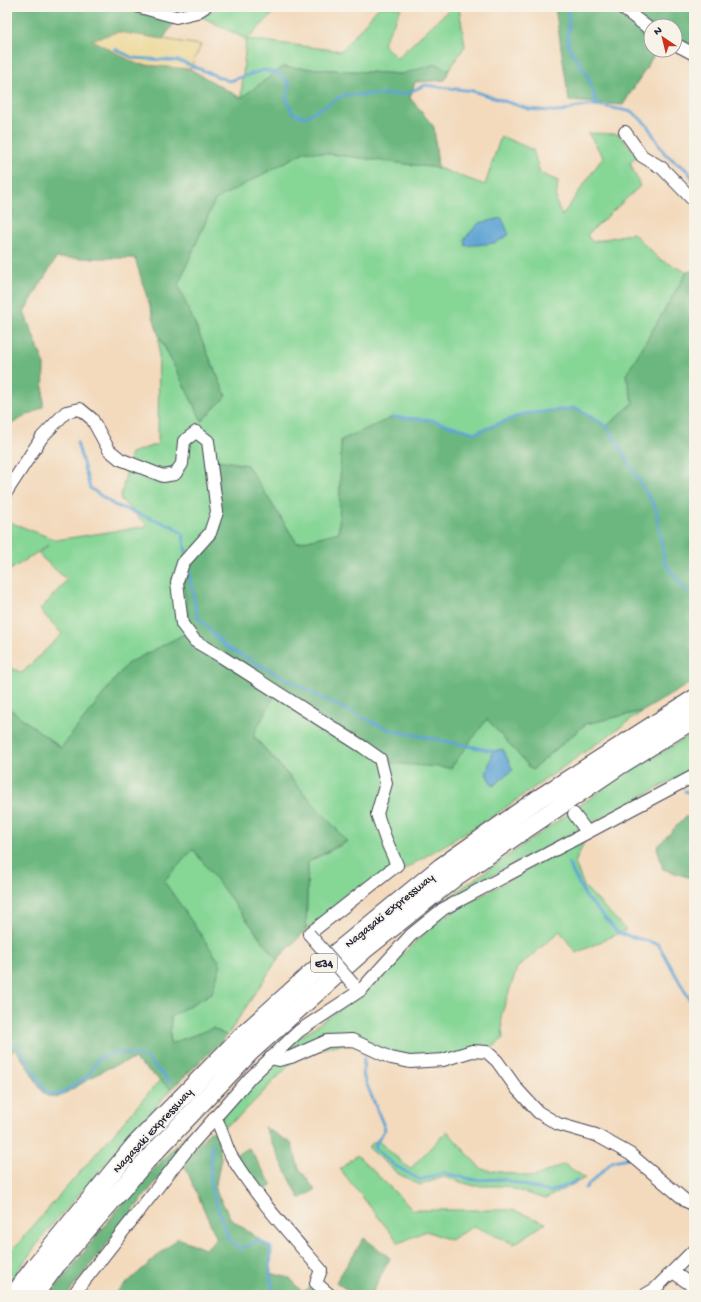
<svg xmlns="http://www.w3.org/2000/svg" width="701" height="1302" font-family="'Gochi Hand',sans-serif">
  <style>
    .green { fill: #86d696; stroke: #547c68 }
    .forest { fill: #6cb77f; stroke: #476c5d }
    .sand { fill: #eeda9e; stroke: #887e6c }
    .water { fill: #5fa4d4; stroke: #406388 }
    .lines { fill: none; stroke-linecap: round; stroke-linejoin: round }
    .stream { stroke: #5fa4d4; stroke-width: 3 }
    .minor-casing { stroke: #413e4e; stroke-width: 14 }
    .highway-casing { stroke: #413e4e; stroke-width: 20 }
    .minor { stroke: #fff; stroke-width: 12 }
    .highway { stroke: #fff; stroke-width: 18 }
    .minor-bridge-casing { stroke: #413e4e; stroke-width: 14; stroke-linecap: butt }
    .minor-bridge { stroke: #fff; stroke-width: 12 }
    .labels { text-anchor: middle; stroke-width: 3.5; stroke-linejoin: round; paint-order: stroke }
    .shield { fill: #f7f3e8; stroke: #62616f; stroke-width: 1 }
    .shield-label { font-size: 11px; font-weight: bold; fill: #22223b }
    .street-label { font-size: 12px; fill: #22223b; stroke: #f7f3e8 }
  </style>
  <rect width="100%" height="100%" fill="#f7f3e8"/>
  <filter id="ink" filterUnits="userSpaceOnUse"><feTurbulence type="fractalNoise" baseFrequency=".025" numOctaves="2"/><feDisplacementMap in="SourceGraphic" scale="8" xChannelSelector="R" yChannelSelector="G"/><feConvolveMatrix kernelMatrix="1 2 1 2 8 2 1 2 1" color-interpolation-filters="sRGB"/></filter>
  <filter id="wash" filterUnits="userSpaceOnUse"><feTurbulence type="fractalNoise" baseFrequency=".012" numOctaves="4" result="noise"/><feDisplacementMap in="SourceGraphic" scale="16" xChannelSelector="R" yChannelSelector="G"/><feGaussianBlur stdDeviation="0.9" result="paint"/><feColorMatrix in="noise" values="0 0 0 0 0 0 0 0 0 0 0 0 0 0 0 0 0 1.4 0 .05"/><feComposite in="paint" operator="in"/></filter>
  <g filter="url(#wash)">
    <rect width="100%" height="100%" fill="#f3dabd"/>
    <g class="green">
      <path d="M218,7H280L247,39L341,51L379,7H402L383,44L397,58L452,7H459L465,46L449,70L436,64L402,74L283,67L241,98L246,39L202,17Z"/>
      <path d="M588,133L618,134L638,156L630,163L640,186L587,235L592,242L633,233L659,259L687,272L626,375L633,403L607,426L576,408L523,414L475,433L432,420L341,440L339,532L297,543L247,465L217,460L220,530L182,574L191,631L127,664L61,748L7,707V666L22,673L62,634L40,610L67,580L38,554L50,544L7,572V521L56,540L148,526L120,499L131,453L158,444L159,336L202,421L226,396L178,285L215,200L306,151L438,168L485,185L501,136L533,150L540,173L558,181L556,202L562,216L603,157Z"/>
      <path d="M275,694L487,719L532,770L586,724L643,711L495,815L418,861L306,930L308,862L347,842L253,735Z"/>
      <path d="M694,733V769L439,904L616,780Z"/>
      <path d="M586,837L575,863L584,886L626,930L576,953L560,931L517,968L501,1016L503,1038L490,1050L440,1057L393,1056L352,1043L331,1046L298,1056L242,1114L224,1127L220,1117L293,1042L364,992L438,920Z"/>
      <path d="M193,849L277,960L227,1036L213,1028L170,1044L171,1016L212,993L164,881Z"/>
      <path d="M160,1080L171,1089L47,1231L7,1285V1256Z"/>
      <path d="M447,1131L481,1169L534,1177L564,1164L585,1178L545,1199L504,1186H474L444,1177L420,1185L397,1173L368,1147L377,1140L410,1169Z"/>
      <path d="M357,1155L413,1210H513L546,1223L514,1244L474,1226L450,1240L426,1231L399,1243L340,1169Z"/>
    </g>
    <g class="forest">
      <path d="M7,7H185L163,39L118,32L137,64L190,69L241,98L283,67L402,74L436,64L449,70L445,80L415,82L410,98L434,127L438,168L306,151L215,200L178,285L226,396L202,421L159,336L135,258H56L24,312L44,363L43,407L7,426Z"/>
      <path d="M555,7H694V59L675,49V26H651V50H657L623,105L569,101Z"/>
      <path d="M694,270V681L643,711L585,724L532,770L487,719L451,768L387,763L275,695L253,736L347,841L308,862L306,930L277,960L193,849L164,881L221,964L212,993L171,1016L170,1044L213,1028L227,1036L171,1089L134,1059L108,1068L57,1098L45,1095L16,1049L7,1056V707L61,748L127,664L190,631L182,574L220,530L217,460L247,465L297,543L339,532L341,440L393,417L432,420L475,433L523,414L576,408L607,426L633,403L626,375L687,272Z"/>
      <path d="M686,816L694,828V879L663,869L657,847Z"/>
      <path d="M264,1127L291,1143L299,1168L315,1190L300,1199Z"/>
      <path d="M189,1131L186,1143L67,1295H50L118,1209Z"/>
      <path d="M210,1131L217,1133L221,1158L215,1189L231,1219L271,1248L270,1273L290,1278L302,1292L313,1286L326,1295H113L178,1238L205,1249L217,1239L183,1162Z"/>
      <path d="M249,1148L272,1185L259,1195L233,1156Z"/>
      <path d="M364,1238L390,1258L371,1295H354L336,1282Z"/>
    </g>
    <path class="sand" d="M118,32L201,45L190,69L137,64L92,40Z"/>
    <g class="water">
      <path d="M502,218L509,235L495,243L466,246L464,239L479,223Z"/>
      <path d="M503,749L513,770L493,786L486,774L493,751Z"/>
    </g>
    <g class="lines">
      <g class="stream">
        <path d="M566,7L569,18L568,46L588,76L597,105"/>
        <path d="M115,49L133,58L180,61L229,81L264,70L280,74L290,85L286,98L293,113L305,117L344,95L405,94L425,85L473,91L529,109L561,112L577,107L597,105L633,112L647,125L665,154L688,171L694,181"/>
        <path d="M393,417L432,420L475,433L523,414L576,408L607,426L656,509L665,563L686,591L694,595"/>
        <path d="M77,442L90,488L114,505L172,526L183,534L186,553"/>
        <path d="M188,565L197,616L226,647L336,705L390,730L493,751"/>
        <path d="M685,791L694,794"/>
        <path d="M568,863L586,897L618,933L658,944L694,1007"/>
        <path d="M7,1039L20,1048L46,1093L58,1095L88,1076L98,1059L116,1052L144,1056L170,1082"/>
        <path d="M364,1058L363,1075L385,1129L374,1147L394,1165L420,1180L444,1173L475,1180L502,1179L550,1192L577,1181"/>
        <path d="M212,1143L210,1185L228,1238L240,1249L259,1240L271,1248L270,1274L274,1295"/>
        <path d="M585,1188L613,1161L628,1158"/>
      </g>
    </g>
  </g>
  <g filter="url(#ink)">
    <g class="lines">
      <defs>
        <g id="minor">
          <path d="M140,7L176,17L197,12L205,7"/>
          <path d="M621,7L651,30"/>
          <path d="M675,44L694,54"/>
          <path d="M625,132L642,156L662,168L694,201"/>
          <path d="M7,491L42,437L66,412L80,409L92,419L109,450L120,459L163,476L175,474L182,464L184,441L196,432L208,441L217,512L210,533L183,563L177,582L182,624L195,641L222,657L363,747L380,759L386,783L377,814L386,840L397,865L309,934"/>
          <path d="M574,814L587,832"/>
          <path d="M270,1058L279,1060L291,1057L327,1041L352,1040L391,1058L410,1062L443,1060L472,1051L487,1052L497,1061L517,1089L538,1112L558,1124L596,1135L630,1154L686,1201L694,1205"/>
          <path d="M215,1117C223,1130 225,1147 233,1159C258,1199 290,1234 321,1270L316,1283L330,1295"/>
          <path d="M673,1272L694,1287"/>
          <path d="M73,1295L190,1146L250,1078L299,1031L361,990L411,935L443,909L694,776"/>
          <path d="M645,1295L655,1289L694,1250"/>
        </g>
        <g id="highway">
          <path d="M14,1295L36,1265L135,1145L242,1036L314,971L441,867L538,799L694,699"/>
          <path d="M34,1295L57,1264L146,1161L250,1052L364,950L458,875L620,765L694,719"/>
        </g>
      </defs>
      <use href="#minor" class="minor-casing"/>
      <use href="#highway" class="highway-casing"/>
      <use href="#minor" class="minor"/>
      <use href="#highway" class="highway"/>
      <defs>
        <path id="minor-bridge" d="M309,934L353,984"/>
      </defs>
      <use href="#minor-bridge" class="minor-bridge-casing"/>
      <use href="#minor-bridge" class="minor-bridge"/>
    </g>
  </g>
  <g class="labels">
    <rect class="shield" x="311" y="954" width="26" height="18" rx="3"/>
    <g class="shield-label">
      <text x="324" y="967">E34</text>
    </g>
    <g class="street-label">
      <text transform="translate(389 910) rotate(-39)" y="4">Nagasaki Expressway</text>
      <text transform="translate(152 1130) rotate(-47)" y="4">Nagasaki Expressway</text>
    </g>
  </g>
  <rect width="701" height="1302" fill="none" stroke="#f7f3e8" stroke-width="24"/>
  <g transform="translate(663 38) rotate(325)"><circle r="19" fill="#f7f3e8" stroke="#a29fa3"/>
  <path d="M0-3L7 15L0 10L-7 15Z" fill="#c8321e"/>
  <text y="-6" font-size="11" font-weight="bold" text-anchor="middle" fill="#22223b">N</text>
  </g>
</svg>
